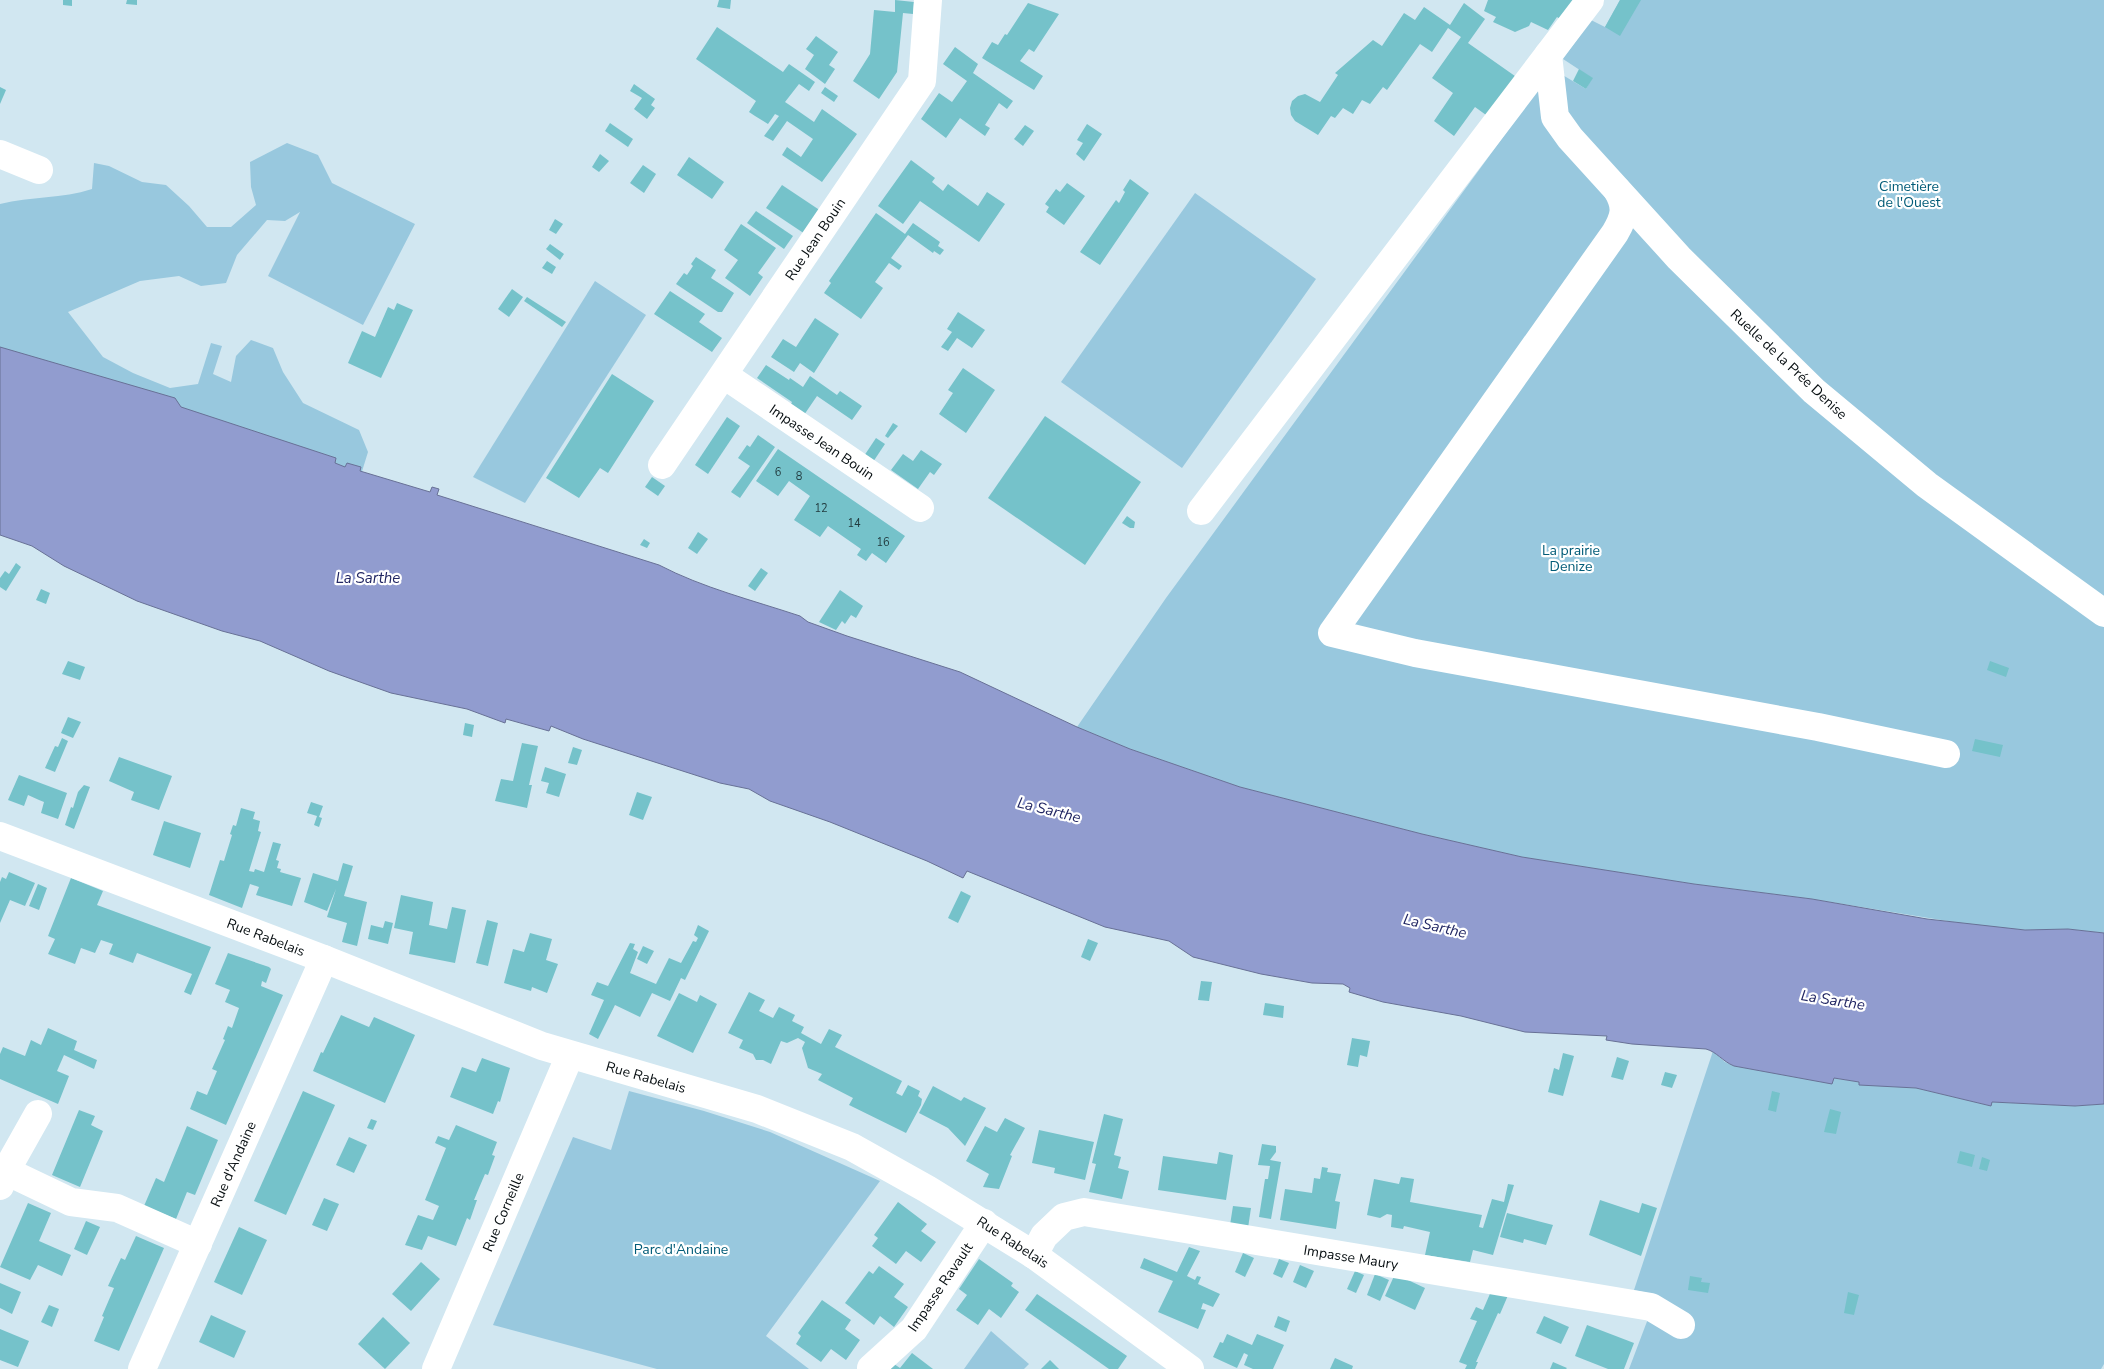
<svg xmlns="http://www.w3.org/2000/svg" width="2104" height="1369" font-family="'Nunito Sans',sans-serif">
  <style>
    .green { fill: #98c8de }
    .water { fill: #919ccf; stroke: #687196 }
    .building { fill: #75c2ca }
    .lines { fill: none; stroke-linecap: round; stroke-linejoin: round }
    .minor { stroke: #fff; stroke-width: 28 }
    .labels { text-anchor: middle; stroke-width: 4.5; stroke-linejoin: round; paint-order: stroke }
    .number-label { font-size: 11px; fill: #223b3f }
    .park-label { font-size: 14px; fill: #015b77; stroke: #fff }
    .street-label { font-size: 14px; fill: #070e11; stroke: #fff }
    .water-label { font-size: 15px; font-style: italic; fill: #212663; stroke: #fff }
  </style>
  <rect width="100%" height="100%" fill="#d1e7f1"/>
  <g class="green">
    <path d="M1620,0H2104V933L2068,929L2026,930L1978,926L1812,899L1694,884L1522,857L1422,834L1240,787L1130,749L1077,727L1166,598L1539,88L1561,74L1586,89L1592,78L1563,59L1591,20L1605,27Z"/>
    <path d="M287,143L318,155L332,183L415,224L363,325L268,276L300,212L285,221L267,220L237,255L226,283L201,286L179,276L140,281L68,312L103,357L133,373L170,388L198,384L211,343L222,346L213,374L231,382L236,356L251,340L273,348L283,372L303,403L359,430L368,452L359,481L0,374V204C31,196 62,199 92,189L94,163L109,166L142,182L166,185L189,206L207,227H231L256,205L251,187L250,162Z"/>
    <path d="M1195,193L1316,279L1182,468L1061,382Z"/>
    <path d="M595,281L646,315L525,503L473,477Z"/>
    <path d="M1713,1051L1725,1062L1734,1066L1832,1083L1833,1078L1859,1082V1084L1916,1088L1991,1106V1102L2075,1106L2104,1104V1364L2101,1369H1629L1657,1295L1634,1290Z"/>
    <path d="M629,1091L704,1111L770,1132L880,1181L766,1336L809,1369H657L493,1325L573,1137L611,1150Z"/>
    <path d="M991,1331L1029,1364L1024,1369H964Z"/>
  </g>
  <path class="water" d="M0,347L175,398L181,407L336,458L335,463L345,467L347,463L361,467L360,471L430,492L432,487L439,489L437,495L659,565C703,588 752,600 800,616L808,622L847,636L960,672L1077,727L1130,749L1240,787L1422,834L1522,857L1694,884L1812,899L1927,919L2025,930L2068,929L2104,933V1104L2075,1106L1992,1102L1991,1106L1916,1088L1859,1085V1082L1834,1078L1832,1084L1734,1066C1722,1061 1717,1052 1706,1049L1632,1044L1606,1040L1607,1036L1525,1032L1461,1016L1383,1002L1349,992L1350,988L1343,984L1312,983L1261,974L1193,957L1169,941L1105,927L967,871L963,878L927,861L830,822L770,801L749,789L720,783L583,739L551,726L549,731L506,719L505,723L467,709L391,693L329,671L260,641L222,631L137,601L64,566L32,546L0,535Z"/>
  <g class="building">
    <path d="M63,0H72V6L63,5Z"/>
    <path d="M127,0H137V5L126,4Z"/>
    <path d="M719,0H731L730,9L717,7Z"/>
    <path d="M895,0L914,2L913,14L903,13L897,72L879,99L853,81L870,54L874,10L895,12Z"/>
    <path d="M1488,0H1579L1565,22L1557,17L1548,30L1531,22L1529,26L1515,32L1493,22L1496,17L1484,11Z"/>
    <path d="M1620,0H1641L1620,36L1605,27Z"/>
    <path d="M1028,3L1059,14L1034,52L1029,49L1020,61L1043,76L1034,90L982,58L992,42L998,45L1005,34L1007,35Z"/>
    <path d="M1464,3L1485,19L1468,43L1522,81L1493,120L1475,107L1454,136L1434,121L1453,93L1432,78L1461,37L1448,28L1432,52L1420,44L1387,90L1383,87L1370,104L1362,100L1353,114L1343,108L1335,118L1331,116L1318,135L1295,121L1291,115L1290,108L1292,101L1298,96L1305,94L1320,102L1338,75L1335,73L1373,40L1382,46L1404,13L1415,20L1424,7L1450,25Z"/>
    <path d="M717,27L783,72L789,64L815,82L809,91L799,84L785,102L791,106L814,122L822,109L857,134L822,182L782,155L787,147L801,157L813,139L787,121L773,141L764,136L779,116L775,114L768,124L755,116L749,112L756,101L696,59Z"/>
    <path d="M816,36L838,52L829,65L835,69L825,84L805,69L814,55L806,49Z"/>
    <path d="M955,47L978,64L973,73L1013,101L1007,109L999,103L985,125L990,128L985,136L960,118L946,138L921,119L939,93L952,102L967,81L943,64Z"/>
    <path d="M1579,69L1593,78L1586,89L1573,81Z"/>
    <path d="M634,84L655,99L651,105L655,108L647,119L634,109L642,98L630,91Z"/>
    <path d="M0,87L6,90L0,104Z"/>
    <path d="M825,87L838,96L834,102L821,93Z"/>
    <path d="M610,123L633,139L628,147L605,131Z"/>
    <path d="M1087,124L1102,134L1084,161L1076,154L1083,143L1077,140Z"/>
    <path d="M1025,125L1034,131L1023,146L1014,139Z"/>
    <path d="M600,154L609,161L599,172L592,167Z"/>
    <path d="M689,157L724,182L712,199L677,175Z"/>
    <path d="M911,160L935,178L932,182L943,191L948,184L978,206L987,192L1005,204L979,242L920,201L903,224L878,206Z"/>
    <path d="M643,165L656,174L644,193L630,183Z"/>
    <path d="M1130,179L1149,193L1100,265L1080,252L1116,200L1119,203L1125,192L1123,190Z"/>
    <path d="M1067,183L1085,196L1064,225L1046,212L1049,207L1045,204L1056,189L1060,192Z"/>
    <path d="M782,185L821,211L805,234L766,208Z"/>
    <path d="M756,211L793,236L784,249L747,223Z"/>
    <path d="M876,213L905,234L913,223L940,242L938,246L944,250L940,255L934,251L933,253L908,235L891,258L902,266L899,270L889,263L875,282L883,288L861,319L824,293L831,283L829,281Z"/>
    <path d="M555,219L563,224L556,234L549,230Z"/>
    <path d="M741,224L776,248L758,273L763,277L750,296L725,278L738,260L724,250Z"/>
    <path d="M550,244L564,254L560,260L546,249Z"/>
    <path d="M696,257L716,270L711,278L734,293L722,312H718L676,284L684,273L687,275L693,266L691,264Z"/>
    <path d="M547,261L556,267L552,274L542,268Z"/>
    <path d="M512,289L523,297L509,317L498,309Z"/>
    <path d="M670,291L705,314L699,322L722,338L712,352L654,314Z"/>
    <path d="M527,297L566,322L562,327L524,301Z"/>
    <path d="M397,303L413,310L381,378L348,363L362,331L375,337L388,307L394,310Z"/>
    <path d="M958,312L985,330L972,348L957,338L948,351L941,347L952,332L947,329Z"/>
    <path d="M815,318L839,334L814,373L800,363L794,372L771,357L783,339L796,347Z"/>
    <path d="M766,365L789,380L790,378L803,387L810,376L837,395L840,391L862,406L852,420L817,396L804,415L790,406L792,402L757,378Z"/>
    <path d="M963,368L995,390L966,433L939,414L953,393L948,390Z"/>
    <path d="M612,374L654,401L608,473L600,468L579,498L546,478Z"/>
    <path d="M1045,416L1141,482L1085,565L988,498Z"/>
    <path d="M727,417L740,426L708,474L695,465Z"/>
    <path d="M893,423L898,426L888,438L885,436Z"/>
    <path d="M758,435L775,447L740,498L731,492L750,466L738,458L747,445L750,447Z"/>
    <path d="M876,438L885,444L873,462L864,456Z"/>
    <path d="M778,449L905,536L886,563L872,553L866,561L857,555L861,549L828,526L820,537L794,520L810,496L789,481L778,496L756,481Z"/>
    <path d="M921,450L942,464L934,475L930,472L918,489L891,470L903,454L913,461Z"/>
    <path d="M652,477L665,486L658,496L645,487Z"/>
    <path d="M1127,516L1135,522L1134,528H1130L1122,523Z"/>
    <path d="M698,532L708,539L697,554L688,548Z"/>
    <path d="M644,539L650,543L647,548L640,545Z"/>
    <path d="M16,563L21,567L6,591L0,587V578L5,571L9,574Z"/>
    <path d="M761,568L768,573L755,591L748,586Z"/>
    <path d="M41,589L50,593L46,604L36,600Z"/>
    <path d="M840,590L863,606L856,618L851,615L845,624L842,621L836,630L819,622Z"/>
    <path d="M68,661L85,667L80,680L62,674Z"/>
    <path d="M1990,661L2009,668L2006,677L1987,670Z"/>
    <path d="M68,717L81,722L73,738L61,733Z"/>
    <path d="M465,723L474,725L472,737L463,735Z"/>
    <path d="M62,738L68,741L55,772L45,768L55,746L58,747Z"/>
    <path d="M1975,739L2003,745L2000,757L1972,751Z"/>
    <path d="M522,743L538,746L529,785H532L527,808L495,801L501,779L513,781Z"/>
    <path d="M573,747L582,750L577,765L568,763Z"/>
    <path d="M119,757L172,776L159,810L131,800L134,792L109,781Z"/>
    <path d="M545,767L566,774L559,797L546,793L549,783L541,781Z"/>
    <path d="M19,775L67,793L58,819L41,813L44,802L39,800L28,795L24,806L8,800Z"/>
    <path d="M84,785L90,787L74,829L65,825L71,807L73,808L78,792Z"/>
    <path d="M637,792L652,797L643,820L629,815Z"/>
    <path d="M311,802L323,806L319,817L322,818L319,827L314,825L317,816L307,813Z"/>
    <path d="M241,808L255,812L253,819L260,821L258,831L261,832L249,871L254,872L255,869L264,872L273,842L281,844L276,860L279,861L277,868L281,869L280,872L301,878L292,906L256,895L259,887L250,884L242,908L209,895L220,860L224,861L232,835L230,834L233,825L236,826Z"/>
    <path d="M164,821L201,833L190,868L153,855Z"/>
    <path d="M343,863L353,866L344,896L367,902L357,946L342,942L347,923L327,917L336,889L327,911L304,902L313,873L338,881Z"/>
    <path d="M9,872L35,883L25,906L10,900L0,923V882L2,877L6,879Z"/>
    <path d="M71,878L103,891L97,905L211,947L191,995L184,992L192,974L137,953L133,963L109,954L113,944L101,940L95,953L81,948L75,964L48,954L55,939L48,936Z"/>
    <path d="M38,884L47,888L39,910L29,906Z"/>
    <path d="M961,891L971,896L958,923L948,918Z"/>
    <path d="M401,895L433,902L429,925L447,929L452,907L466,910L455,963L409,954L413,932L394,928Z"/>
    <path d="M487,920L498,923L488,966L476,963Z"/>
    <path d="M385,921L393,923L388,944L368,939L371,925L383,928Z"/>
    <path d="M698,925L709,931L685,980L681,978L670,1001L652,993L640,1017L615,1005L598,1039L589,1034L604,1000L591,995L597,982L608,986L630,943L635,944L633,949L638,952L630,973L656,984L669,958L681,963L693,941L696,942L698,938L694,935Z"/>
    <path d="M530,933L552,939L546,960L558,964L547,993L532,987L531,991L504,983L513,949L524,952Z"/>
    <path d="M1088,939L1098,943L1090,961L1081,957Z"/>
    <path d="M643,946L654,951L647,964L637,959Z"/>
    <path d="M228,953L269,967L271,969L266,983L262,981L261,986L283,995L226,1125L190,1109L197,1091L207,1095L217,1071L212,1069L225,1040L223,1039L228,1026L232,1028L239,1008L225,1002L230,990L215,984Z"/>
    <path d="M1201,981L1212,982L1209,1001L1198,1000Z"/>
    <path d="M749,992L765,1000L759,1011L773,1018L779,1007L795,1015L792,1021L804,1027L801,1033L821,1044L829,1029L842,1035L835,1047L902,1081L896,1093L902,1096L908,1085L920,1091L918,1096L922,1099L921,1105L906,1133L849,1105L853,1098L818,1080L822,1074L808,1068L802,1048L805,1042L798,1038L787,1043L781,1041L771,1064L763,1060H756L753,1054L739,1048L743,1040L728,1033Z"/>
    <path d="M679,993L697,1002L700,995L717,1004L693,1053L657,1036Z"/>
    <path d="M1265,1003L1284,1006L1283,1018L1263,1015Z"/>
    <path d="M341,1015L369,1027L374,1017L415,1035L385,1103L313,1071L321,1052L323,1053Z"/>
    <path d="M48,1028L77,1041L74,1050L97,1060L94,1069L64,1055L57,1071L69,1076L58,1104L0,1079V1054L3,1047L25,1056L31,1040L41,1045Z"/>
    <path d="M1352,1038L1370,1041L1367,1057L1360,1055L1358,1067L1347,1065Z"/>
    <path d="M1563,1053L1574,1056L1563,1096L1548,1092L1554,1068L1559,1070Z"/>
    <path d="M1617,1057L1629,1061L1623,1080L1611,1077Z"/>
    <path d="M482,1058L510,1068L500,1102L498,1101L493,1114L450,1097L462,1067L476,1072Z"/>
    <path d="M1665,1072L1677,1075L1672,1088L1661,1085Z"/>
    <path d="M933,1086L961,1101L964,1097L986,1108L965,1146L948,1128L919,1113Z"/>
    <path d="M303,1091L335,1105L286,1215L254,1201Z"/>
    <path d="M1772,1091L1780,1093L1776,1112L1768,1110Z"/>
    <path d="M1830,1109L1841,1112L1836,1134L1824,1132Z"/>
    <path d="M79,1110L95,1116L91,1125L103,1131L80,1187L52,1175Z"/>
    <path d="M1104,1114L1123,1119L1114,1155L1121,1157L1118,1168L1129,1171L1122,1199L1089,1192L1096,1164L1092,1163Z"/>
    <path d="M1005,1118L1025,1128L1010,1155L1012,1156L999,1189L983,1187L989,1174L966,1161L985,1126L997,1132Z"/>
    <path d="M371,1119L377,1121L373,1130L367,1128Z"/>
    <path d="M456,1125L497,1142L492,1155L495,1156L488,1175L485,1174L479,1188L474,1200H477L470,1220L467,1218L456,1246L428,1236L422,1250L405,1245L418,1215L433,1220L439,1206L425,1200L446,1148L435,1143L438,1136L449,1140Z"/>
    <path d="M187,1126L218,1140L195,1195L187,1192L176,1219L144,1206L156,1178L164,1182Z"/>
    <path d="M1039,1130L1094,1142L1085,1180L1054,1173L1055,1168L1032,1163Z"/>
    <path d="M349,1137L367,1145L354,1173L336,1165Z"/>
    <path d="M1262,1144L1276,1146V1152L1270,1160L1281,1162L1271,1219L1259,1217L1265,1179H1268L1270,1166L1258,1165Z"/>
    <path d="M1960,1151L1975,1155L1972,1167L1957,1163Z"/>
    <path d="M1219,1152L1233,1155L1226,1200L1158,1190L1163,1156L1217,1164Z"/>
    <path d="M1982,1157L1990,1160L1987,1171L1979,1169Z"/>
    <path d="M1322,1167L1328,1168L1327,1172L1341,1174L1335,1201L1340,1202L1336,1229L1280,1220L1285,1189L1312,1193L1314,1178L1320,1179Z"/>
    <path d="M1401,1177L1414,1179L1410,1202L1482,1215L1479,1227L1483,1228L1492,1199L1504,1202L1508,1184L1514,1185L1493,1255L1473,1250L1470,1262L1425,1255L1430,1232L1404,1226L1403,1229L1391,1227L1392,1215L1387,1214L1380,1218L1367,1215L1374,1179L1399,1184Z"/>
    <path d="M324,1198L339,1204L327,1231L312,1225Z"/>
    <path d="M1600,1200L1639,1213L1642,1203L1657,1208L1641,1256L1589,1235Z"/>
    <path d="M898,1202L927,1224L921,1231L936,1242L921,1262L906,1251L896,1264L872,1246L878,1238L874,1235Z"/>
    <path d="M28,1203L51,1213L39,1241L71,1255L62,1276L38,1265L30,1280L0,1267Z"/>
    <path d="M1233,1206L1251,1208L1248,1228L1230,1225Z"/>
    <path d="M1507,1213L1553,1225L1546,1245L1524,1239L1523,1243L1500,1237Z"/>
    <path d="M86,1221L100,1227L87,1255L74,1249Z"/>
    <path d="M239,1227L267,1240L242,1295L214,1282Z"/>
    <path d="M136,1236L164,1248L119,1351L94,1341L104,1317L102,1316L114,1288L108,1286L121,1258L125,1260Z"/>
    <path d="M1189,1247L1200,1251L1187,1276L1195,1280L1197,1276L1201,1277L1198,1284L1220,1294L1213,1307L1203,1303L1201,1309L1206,1310L1198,1329L1158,1312L1173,1281L1140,1268L1144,1258L1177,1272Z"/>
    <path d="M1243,1253L1254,1258L1245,1277L1235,1272Z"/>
    <path d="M979,1259L1013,1283L1011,1286L1019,1292L1001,1318L989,1309L978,1325L956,1310L967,1295L959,1289Z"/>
    <path d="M1279,1259L1289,1263L1282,1278L1273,1274Z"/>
    <path d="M421,1262L440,1279L411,1311L392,1294Z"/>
    <path d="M1300,1265L1314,1271L1306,1288L1293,1282Z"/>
    <path d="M879,1266L904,1284L894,1297L908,1307L894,1327L880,1316L874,1325L845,1303L869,1271L873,1274Z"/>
    <path d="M1355,1271L1364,1275L1356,1293L1347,1289Z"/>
    <path d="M1375,1274L1389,1280L1380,1301L1367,1295Z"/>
    <path d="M1395,1274L1425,1288L1415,1310L1385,1296Z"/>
    <path d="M1690,1276L1702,1278L1701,1282L1710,1283L1708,1293L1688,1290Z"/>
    <path d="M0,1283L21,1292L12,1314L0,1308Z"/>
    <path d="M1492,1289L1509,1293L1500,1314L1498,1313L1476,1362H1478L1475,1369H1465L1467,1365L1459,1362L1477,1321L1470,1319L1476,1307L1483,1310Z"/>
    <path d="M1848,1292L1859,1295L1854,1315L1844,1313Z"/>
    <path d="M1037,1294L1127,1356L1118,1369H1109L1025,1310Z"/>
    <path d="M822,1300L851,1320L845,1329L860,1340L846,1360L831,1349L821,1362L796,1344L801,1336L798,1333Z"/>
    <path d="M49,1305L59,1309L52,1327L41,1322Z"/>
    <path d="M211,1315L246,1331L234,1358L199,1342Z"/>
    <path d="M1278,1316L1290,1321L1286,1332L1274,1327Z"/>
    <path d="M1544,1316L1569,1327L1561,1344L1536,1333Z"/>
    <path d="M383,1317L410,1343L385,1369L358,1344Z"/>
    <path d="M1587,1325L1634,1343L1624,1369H1608L1575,1356Z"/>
    <path d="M0,1329L29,1341L18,1367L0,1360Z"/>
    <path d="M1227,1334L1252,1345L1257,1334L1284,1345L1273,1369H1253L1244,1365L1248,1355L1244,1353L1237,1368L1213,1357L1220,1342L1223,1343Z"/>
    <path d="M912,1353L933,1369H890L894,1364L900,1368Z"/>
    <path d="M1335,1358L1353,1366L1352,1369H1330Z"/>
    <path d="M1050,1360L1059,1369H1041Z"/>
    <path d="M1553,1362L1567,1368L1566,1369H1550Z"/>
  </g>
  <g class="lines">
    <g class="minor">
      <path d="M1548,55L1555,117L1570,138L1679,258L1814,391L1927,485L2104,613"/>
      <path d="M0,154L39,170"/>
      <path d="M1617,190C1627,207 1625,216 1615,233L1332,633L1415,653L1818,727L1946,754"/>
      <path d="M724,375L920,508"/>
      <path d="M662,465L922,81L928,0"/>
      <path d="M1201,511L1590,0"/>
      <path d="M0,836L324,959L542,1046L757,1109L852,1147L927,1189L1034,1255L1190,1369"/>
      <path d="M6,1171L71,1202L117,1208L198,1244"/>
      <path d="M0,1186L6,1171L38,1114"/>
      <path d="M1034,1255L1044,1236L1064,1217L1084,1212L1651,1307L1681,1325"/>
      <path d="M871,1368L914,1329L984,1223"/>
      <path d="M142,1369L324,959"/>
      <path d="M436,1369L570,1055"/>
    </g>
  </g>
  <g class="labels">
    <g class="number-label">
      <text x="778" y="476">6</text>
      <text x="799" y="480">8</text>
      <text x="821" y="512">12</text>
      <text x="854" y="527">14</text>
      <text x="883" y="546">16</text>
    </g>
    <g class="park-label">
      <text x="1909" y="191">Cimetière<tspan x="1909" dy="16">de l'Ouest</tspan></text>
      <text x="1571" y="555">La prairie<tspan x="1571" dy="16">Denize</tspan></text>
      <text x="681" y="1254">Parc d'Andaine</text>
    </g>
    <g class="street-label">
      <text transform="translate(815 239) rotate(-56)" y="5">Rue Jean Bouin</text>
      <text transform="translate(1789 364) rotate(43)" y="5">Ruelle de la Prée Denise</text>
      <text transform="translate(822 442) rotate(34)" y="5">Impasse Jean Bouin</text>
      <text transform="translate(266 937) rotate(21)" y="5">Rue Rabelais</text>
      <text transform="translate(646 1077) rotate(16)" y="5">Rue Rabelais</text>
      <text transform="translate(233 1164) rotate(-66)" y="5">Rue d'Andaine</text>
      <text transform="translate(503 1212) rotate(-67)" y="5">Rue Corneille</text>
      <text transform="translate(1013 1242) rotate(33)" y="5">Rue Rabelais</text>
      <text transform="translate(1351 1257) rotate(9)" y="5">Impasse Maury</text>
      <text transform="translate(940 1287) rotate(-56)" y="5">Impasse Ravault</text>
    </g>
    <g class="water-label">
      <text x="368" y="583">La Sarthe</text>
      <text transform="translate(1049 810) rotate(14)" y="5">La Sarthe</text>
      <text transform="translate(1435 926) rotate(13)" y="5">La Sarthe</text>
      <text transform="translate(1833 1000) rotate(9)" y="5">La Sarthe</text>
    </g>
  </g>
</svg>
